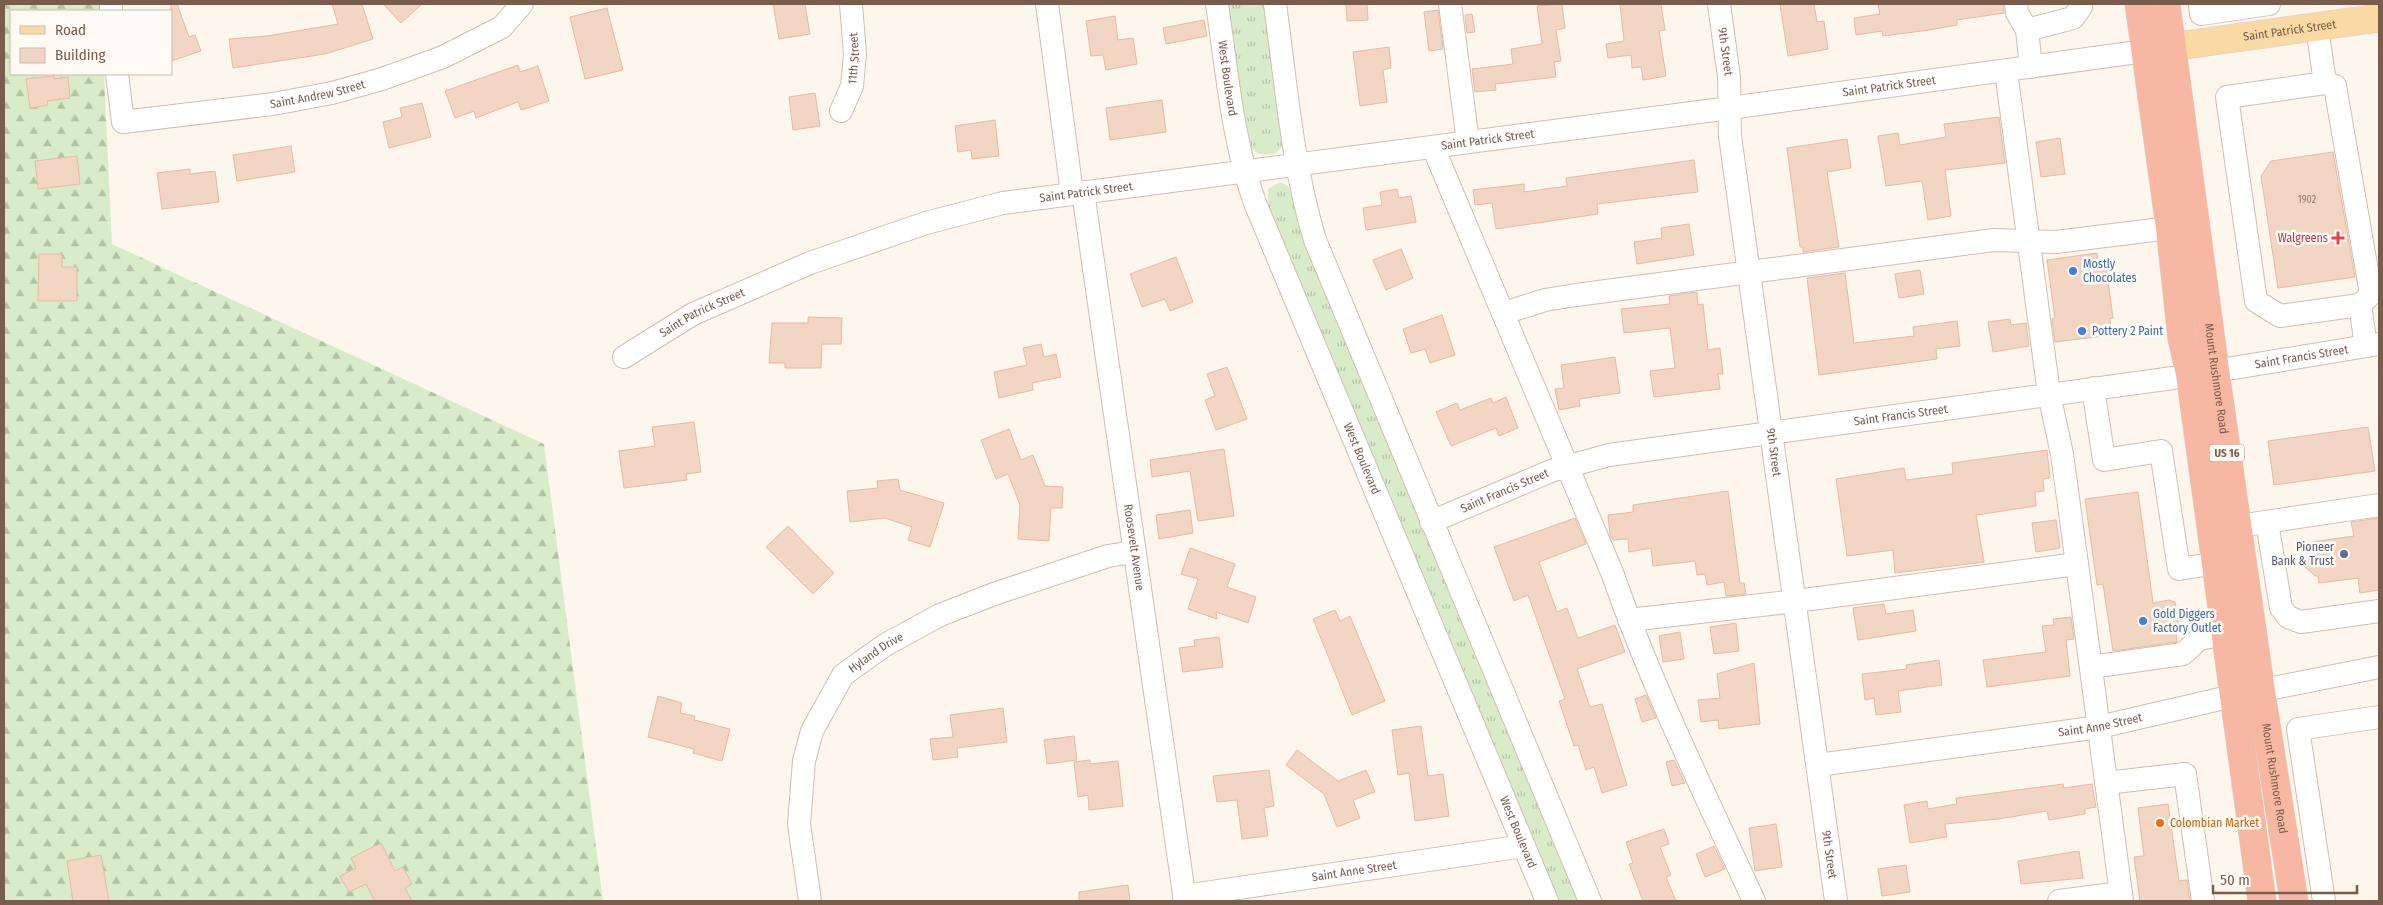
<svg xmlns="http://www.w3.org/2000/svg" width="2383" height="905" font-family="'Fira Sans Condensed',sans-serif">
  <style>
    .grass { fill: url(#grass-tufts) }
    .forest { fill: url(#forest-firs) }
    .building { fill: #f3d5c3; stroke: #e6bba3 }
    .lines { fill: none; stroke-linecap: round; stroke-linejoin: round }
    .minor-casing { stroke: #d1beb0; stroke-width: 24 }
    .major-casing { stroke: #dad1cd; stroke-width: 29 }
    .highway-casing { stroke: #dad1cd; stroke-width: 29 }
    .minor { stroke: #fff; stroke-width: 22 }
    .major { stroke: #fbd9a5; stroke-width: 28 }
    .highway { stroke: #f7b7a3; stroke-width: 28 }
    .health-dot { fill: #e0444e; stroke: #fffaf3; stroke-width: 2 }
    .shop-dot { fill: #3f7fe0; stroke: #fffaf3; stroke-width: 2 }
    .service-dot { fill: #5c6f8a; stroke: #fffaf3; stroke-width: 2 }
    .food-dot { fill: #e8710a; stroke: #fffaf3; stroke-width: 2 }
    .labels { text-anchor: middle; stroke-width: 5; stroke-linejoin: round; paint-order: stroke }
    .number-label { font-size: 10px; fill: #987a6a }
    .shield { fill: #fffaf3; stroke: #a28b7f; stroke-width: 1 }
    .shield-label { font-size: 11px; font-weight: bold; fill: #7a5c4d }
    .street-label { font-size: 12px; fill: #7a5c4d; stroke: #fffaf3 }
    .health-label { font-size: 12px; fill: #be3a42; stroke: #fffaf3; text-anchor: end }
    .shop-label { font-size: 12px; fill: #366cbe; stroke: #fffaf3; text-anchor: start }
    .service-label { font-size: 12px; fill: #4e5e75; stroke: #fffaf3; text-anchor: end }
    .food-label { font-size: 12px; fill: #c56008; stroke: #fffaf3; text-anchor: start }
  </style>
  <defs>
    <pattern id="grass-tufts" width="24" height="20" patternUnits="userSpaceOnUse" patternTransform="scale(1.25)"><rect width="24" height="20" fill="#d8ecc9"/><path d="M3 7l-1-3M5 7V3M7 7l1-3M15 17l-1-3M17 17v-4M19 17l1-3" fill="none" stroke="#b4c2a5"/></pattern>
    <pattern id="forest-firs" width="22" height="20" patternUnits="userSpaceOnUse" patternTransform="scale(1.25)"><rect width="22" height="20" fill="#d8ecc9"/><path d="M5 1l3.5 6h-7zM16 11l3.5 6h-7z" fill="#b4c2a5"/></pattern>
  </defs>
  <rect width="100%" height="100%" fill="#fdf6ec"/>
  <g class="grass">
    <path d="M1225,4H1268L1285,143L1276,153C1263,156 1255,155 1247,143Z"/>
    <path d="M1281,182L1289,187L1301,226L1583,901H1559L1268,206V189Z"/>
  </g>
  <path class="forest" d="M4,4H100L101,11H11V74H104L112,244L544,444L603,901H4Z"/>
  <g class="building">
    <path d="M171,4H177L189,37L195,35L201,51L171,61Z"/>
    <path d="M332,4H362L373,39L325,54L233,68L229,39L267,36L338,24Z"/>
    <path d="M383,4H422L401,23Z"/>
    <path d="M773,4H805L810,34L779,39Z"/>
    <path d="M1346,4H1367L1368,20L1347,21Z"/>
    <path d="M1562,4L1565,28L1556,30L1561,61L1554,62L1556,77L1495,84L1496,90L1475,92L1472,69L1513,64L1511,49L1542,44L1537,6Z"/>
    <path d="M1620,4H1661L1665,30L1659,31L1666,76L1643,80L1641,67L1632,68L1631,55L1608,58L1606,44L1624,41Z"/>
    <path d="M1780,4H1814L1817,22L1824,21L1828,49L1788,56Z"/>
    <path d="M1878,4H2003L2004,13L1957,20V25L1929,30L1883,36L1882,31L1856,35L1854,18L1880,14Z"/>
    <path d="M607,8L623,70L585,79L570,17Z"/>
    <path d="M1438,10L1443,49L1429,51L1424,12Z"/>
    <path d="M1472,14L1475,32L1467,33L1465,15Z"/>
    <path d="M1115,16L1118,40L1133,38L1137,64L1106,70L1103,55L1091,56L1086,21Z"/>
    <path d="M1204,20L1207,36L1166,44L1163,28Z"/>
    <path d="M1389,47L1391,68L1383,70L1387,102L1360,106L1353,52Z"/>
    <path d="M518,65L520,72L538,66L549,101L521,110L518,102L476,118L474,111L455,118L445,91Z"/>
    <path d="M54,76V79L68,77L70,98L47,101L48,105L30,108L26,79Z"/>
    <path d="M815,93L820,126L793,130L789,97Z"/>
    <path d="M1162,100L1166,132L1110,140L1106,108Z"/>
    <path d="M422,103L431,137L389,148L383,122L402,117L400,108Z"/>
    <path d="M1999,117L2005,163L1945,170L1951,216L1928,220L1922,181L1886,186L1878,136L1898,133L1900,145L1946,137L1944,124Z"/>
    <path d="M995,120L999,156L972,159L971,150L958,152L955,126Z"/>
    <path d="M2060,138L2065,174L2041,177L2036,142Z"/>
    <path d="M1847,139L1851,168L1827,172L1839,247L1803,252V247H1800L1787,148Z"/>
    <path d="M291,146L295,172L237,181L233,155Z"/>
    <path d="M2333,152L2355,277L2278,288L2261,176L2271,161Z"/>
    <path d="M77,156L80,184L38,189L35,161Z"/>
    <path d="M1694,160L1698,192L1597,204L1598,214L1496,229L1492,203L1475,205L1473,190L1524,184V192L1567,186L1566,178Z"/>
    <path d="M190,169V174L215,171L219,202L162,209L157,173Z"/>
    <path d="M1397,189L1399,198L1411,196L1416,222L1366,230L1363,208L1382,205L1380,192Z"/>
    <path d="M1689,224L1694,255L1637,264L1634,242L1662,238L1661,228Z"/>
    <path d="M1401,249L1413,278L1386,290L1373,260Z"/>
    <path d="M2097,253L2099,267L2106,266L2113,318L2110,319L2112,335L2055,342L2052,319L2055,318L2047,260Z"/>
    <path d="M39,254H62V267H77V301H38Z"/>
    <path d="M1176,257L1193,302L1170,311L1165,299L1142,307L1130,274Z"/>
    <path d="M1920,270L1924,294L1899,298L1895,274Z"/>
    <path d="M1845,273L1854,343L1914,336L1913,327L1957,321L1960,346L1936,349L1937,359L1819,375L1807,278Z"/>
    <path d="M1697,292L1698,305L1703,304L1708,350L1720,348L1723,374H1718L1720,389L1654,397L1650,371L1675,368L1670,328L1624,333L1621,309L1670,304L1669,296Z"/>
    <path d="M1442,315L1455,355L1430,363L1425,349L1411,353L1403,329Z"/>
    <path d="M808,317L842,318L841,344H822L821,368H785V363H769L772,323H808Z"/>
    <path d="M2010,319L2011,325L2026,323L2029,346L1993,352L1988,322Z"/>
    <path d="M1041,344L1044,357L1056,354L1061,377L1032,383L1033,390L999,398L994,372L1027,365L1023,348Z"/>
    <path d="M1615,357L1620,393L1579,399L1580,406L1559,410L1555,389L1564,388L1561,365Z"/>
    <path d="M1227,367L1247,419L1216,430L1205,400L1215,396L1207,374Z"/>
    <path d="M1506,397L1518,428L1499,436L1496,428L1451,446L1436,412L1457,403L1460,410L1491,398L1493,403Z"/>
    <path d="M694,422L701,472L686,474L687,480L624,488L619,451L655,446L652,427Z"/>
    <path d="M2368,427L2375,471L2274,485L2268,441Z"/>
    <path d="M1009,429L1021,460L1033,455L1045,486L1063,487L1062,508H1051L1049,541L1018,539L1020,505L1008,474L996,479L981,440Z"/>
    <path d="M1224,449L1234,516L1198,521L1190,471L1152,477L1150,460Z"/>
    <path d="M2047,450L2050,478L2043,479L2044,491L2035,492L2036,506L1976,515L1984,562L1895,573L1893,550L1847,556L1836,479L1904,468L1906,480L1953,474L1952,463Z"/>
    <path d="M898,479L900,490L944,503L930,547L908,540L912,527L885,518L850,522L847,491L878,488L877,481Z"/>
    <path d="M1728,491L1740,583H1744L1746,594L1726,596L1724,582L1707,585L1705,574L1697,575L1695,561L1653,566L1651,548L1629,552L1628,539L1613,540L1610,535L1608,515L1633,512V505Z"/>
    <path d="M2138,492L2153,603L2169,600L2175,602L2180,633H2176L2177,642L2113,651L2103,584L2097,585L2085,499Z"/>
    <path d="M1190,510L1193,533L1159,539L1156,515Z"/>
    <path d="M1575,518L1586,544L1539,562L1557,612L1567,608L1578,638L1615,625L1625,652L1577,669L1590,707L1602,704L1627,785L1602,793L1594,767L1586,770L1578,745L1574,746L1559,701L1565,699L1528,595L1514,601L1494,547Z"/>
    <path d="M2379,518V590L2360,593L2358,578L2319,583L2318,576H2315L2302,564L2309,556L2308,551L2314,550L2312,542L2354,536L2351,522Z"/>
    <path d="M2056,520L2060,548L2036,552L2032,523Z"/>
    <path d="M788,526L834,573L813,594L766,547Z"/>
    <path d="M1190,548L1235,564L1227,587L1256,597L1248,623L1216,612L1217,619L1188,609L1198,579L1181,574Z"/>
    <path d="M1884,604L1886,614L1913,610L1916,631L1858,640L1853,608Z"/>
    <path d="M1335,610L1340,621L1350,616L1385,701L1352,715L1313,619Z"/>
    <path d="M2071,617L2074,639L2066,640L2070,676L1987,687L1983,660L2046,652L2042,626L2054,625L2053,619Z"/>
    <path d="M1736,623L1739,651L1714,654L1710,627Z"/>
    <path d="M1680,632L1684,659L1663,662L1659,636Z"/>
    <path d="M1219,637L1223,667L1183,672L1179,648L1195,646L1194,640Z"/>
    <path d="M1939,660L1942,685L1898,691L1901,712L1876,715L1874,698L1865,700L1862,674L1907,669L1906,665Z"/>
    <path d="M1754,663L1760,724L1719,729L1718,720L1701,722L1698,700L1720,698L1717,674Z"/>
    <path d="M1646,695L1656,718L1642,722L1635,699Z"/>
    <path d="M658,696L682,703L680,713L695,716L694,720L730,729L722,761L693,753L694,749L648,737Z"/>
    <path d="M1003,708L1007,742L957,748L958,757L933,760L930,739L953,737L950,715Z"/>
    <path d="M1421,726L1428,776L1443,774L1449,816L1415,821L1409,773L1398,775L1392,730Z"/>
    <path d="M1074,736L1077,760L1047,764L1044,740Z"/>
    <path d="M1297,750L1338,781L1366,770L1375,792L1353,800L1360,818L1337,827L1324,794L1286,765Z"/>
    <path d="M1090,760V764L1118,761L1123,806L1089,810L1088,795L1078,797L1074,762Z"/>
    <path d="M1674,760L1685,783L1672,786L1666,762Z"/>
    <path d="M1269,770L1274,806L1264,808L1268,836L1242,839L1237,800L1217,802L1213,776Z"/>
    <path d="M2063,784L2064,788L2092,784L2096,807L2085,809V814L2049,820L2047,811L1998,819L1945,824L1947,837L1910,843L1904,805L1927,801L1928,809L1957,804L1956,798Z"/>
    <path d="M2168,804L2179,881L2187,880L2190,901H2140L2134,857L2144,856L2138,808Z"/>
    <path d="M1776,824L1782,867L1755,871L1749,828Z"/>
    <path d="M1664,829L1669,844L1660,847L1671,875L1666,877L1676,901H1643L1629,864L1633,863L1626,842Z"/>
    <path d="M381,843L395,871L403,867L412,884L405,888L412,901H375L366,884L349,892L340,876L356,868L351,858Z"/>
    <path d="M1714,846L1725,869L1705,877L1696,854Z"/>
    <path d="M2079,851L2083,878L2021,884L2018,861Z"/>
    <path d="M101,855L109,901H73L67,861Z"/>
    <path d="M1906,865L1910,892L1882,896L1878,869Z"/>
    <path d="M1128,885L1130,901H1079V892Z"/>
  </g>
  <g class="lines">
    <defs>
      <g id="minor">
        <path d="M111,4V11"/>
        <path d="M1047,4L1072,193"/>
        <path id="s1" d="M1217,4C1227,71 1232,139 1255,203L1547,901"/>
        <path d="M1275,4C1286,83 1292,164 1315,240L1590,901"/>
        <path d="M1450,4L1468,142"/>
        <path id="s2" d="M1719,4L1729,77L1730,136L1836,901"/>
        <path d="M2016,4L2017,13L2027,30"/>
        <path d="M2200,4L2201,14L2269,4"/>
        <path d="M2317,27L2325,83L2227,97L2256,301L2280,316L2360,305L2366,346"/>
        <path d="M2031,67L2027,30L2073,18L2081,7L2080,4"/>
        <path d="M2006,71L2049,394L2062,454L2077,564L2122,901"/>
        <path id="s3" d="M117,74L123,122L273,104L332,93L382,79L443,57L502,27L522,4"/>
        <path d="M2325,83L2335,86L2371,294L2360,305"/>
        <path id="s4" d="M841,111L852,86L855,54L851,4"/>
        <path d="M1433,147L1613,575C1652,687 1705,794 1754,901"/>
        <path id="s5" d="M1083,192L1185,901"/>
        <path d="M1504,313L1545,300L1576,295L1994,240L2056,242L2170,228"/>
        <path id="s6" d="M624,357L693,314L810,263L926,223L1003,203L1730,108L2145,51"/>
        <path d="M2093,388L2104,460L2161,451L2179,569L2217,563"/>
        <path id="s7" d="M1431,522L1551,471L1609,455L2173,378L2379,344"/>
        <path d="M2267,522L2281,608L2288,617L2301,622L2379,611"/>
        <path d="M2252,524L2379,505"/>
        <path d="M1629,620L1796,601L2077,564"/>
        <path d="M2091,667L2183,654L2199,639L2225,634"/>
        <path id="s8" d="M1818,765L2099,727L2233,696L2379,667"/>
        <path d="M2106,783L2185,774L2203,901"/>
        <path id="s9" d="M1184,896L1524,846"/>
        <path id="s10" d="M810,901L799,824L804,761L812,731L843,675L885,645L940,615L994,594L1108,556L1133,552"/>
        <path d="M2059,901L2121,893"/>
        <path d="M2324,901L2298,729L2379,717"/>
      </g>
      <g id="major">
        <path id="s11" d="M2149,50L2379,18"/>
      </g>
      <g id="highway">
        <path d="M2139,4L2170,228L2182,339L2190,374L2262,901"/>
        <path id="s12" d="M2166,4L2215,370L2261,692L2294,901"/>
      </g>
    </defs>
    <use href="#minor" class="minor-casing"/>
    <use href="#major" class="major-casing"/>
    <use href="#highway" class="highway-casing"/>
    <use href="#minor" class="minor"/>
    <use href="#major" class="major"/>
    <use href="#highway" class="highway"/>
  </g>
  <path class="health-dot" d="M2335.5 230.5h5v5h5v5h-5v5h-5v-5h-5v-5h5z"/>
  <g class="shop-dot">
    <circle cx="2073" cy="271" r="5"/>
    <circle cx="2082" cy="331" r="5"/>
    <circle cx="2143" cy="621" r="5"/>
  </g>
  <circle class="service-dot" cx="2344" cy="554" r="5"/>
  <circle class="food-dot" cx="2160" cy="823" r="5"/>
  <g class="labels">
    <g class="number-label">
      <text x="2307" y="203">1902</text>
    </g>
    <rect class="shield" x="2209.5" y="444.5" width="35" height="17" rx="4"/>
    <g class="shield-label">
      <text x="2227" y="457">US 16</text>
    </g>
    <g class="street-label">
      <text dy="4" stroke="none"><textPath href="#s11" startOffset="142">Saint Patrick Street</textPath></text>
      <text dy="4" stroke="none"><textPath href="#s2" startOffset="48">9th Street</textPath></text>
      <text dy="4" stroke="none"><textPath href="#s4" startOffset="55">11th Street</textPath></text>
      <text dy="4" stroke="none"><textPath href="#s1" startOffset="75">West Boulevard</textPath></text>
      <text dy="4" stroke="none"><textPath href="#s6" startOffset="1305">Saint Patrick Street</textPath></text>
      <text dy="4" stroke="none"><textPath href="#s3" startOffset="245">Saint Andrew Street</textPath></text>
      <text dy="4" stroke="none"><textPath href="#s6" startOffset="900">Saint Patrick Street</textPath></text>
      <text dy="4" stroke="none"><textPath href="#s6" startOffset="495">Saint Patrick Street</textPath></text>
      <text dy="4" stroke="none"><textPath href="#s6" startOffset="90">Saint Patrick Street</textPath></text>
      <text dy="4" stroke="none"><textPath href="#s7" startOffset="890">Saint Francis Street</textPath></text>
      <text dy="4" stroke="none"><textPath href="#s12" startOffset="378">Mount Rushmore Road</textPath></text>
      <text dy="4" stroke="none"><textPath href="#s7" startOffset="485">Saint Francis Street</textPath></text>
      <text dy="4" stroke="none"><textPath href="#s2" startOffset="452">9th Street</textPath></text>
      <text dy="4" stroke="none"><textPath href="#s1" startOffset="480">West Boulevard</textPath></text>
      <text dy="4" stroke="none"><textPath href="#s7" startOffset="80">Saint Francis Street</textPath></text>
      <text dy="4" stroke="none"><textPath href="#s5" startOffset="359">Roosevelt Avenue</textPath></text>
      <text dy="4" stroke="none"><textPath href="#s10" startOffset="276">Hyland Drive</textPath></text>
      <text dy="4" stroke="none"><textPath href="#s8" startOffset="285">Saint Anne Street</textPath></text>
      <text dy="4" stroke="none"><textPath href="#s12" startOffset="782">Mount Rushmore Road</textPath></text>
      <text dy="4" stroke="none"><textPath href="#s1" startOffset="885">West Boulevard</textPath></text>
      <text dy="4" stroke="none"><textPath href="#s2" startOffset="858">9th Street</textPath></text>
      <text dy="4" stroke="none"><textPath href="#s9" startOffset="172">Saint Anne Street</textPath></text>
    </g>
    <g class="health-label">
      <text x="2328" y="242">Walgreens</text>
    </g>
    <g class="shop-label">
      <text x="2083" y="268">Mostly<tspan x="2083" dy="14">Chocolates</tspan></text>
      <text x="2092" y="335">Pottery 2 Paint</text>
      <text x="2153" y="618">Gold Diggers<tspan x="2153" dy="14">Factory Outlet</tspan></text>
    </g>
    <g class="service-label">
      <text x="2334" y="551">Pioneer<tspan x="2334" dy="14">Bank &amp; Trust</tspan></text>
    </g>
    <g class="food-label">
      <text x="2170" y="827">Colombian Market</text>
    </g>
  </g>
  <rect width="2383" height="905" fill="none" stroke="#7a5c4d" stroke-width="10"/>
  <rect x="10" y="10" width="162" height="65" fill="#fffaf3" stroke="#cabbb1"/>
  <rect x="20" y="26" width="25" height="8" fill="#fbd9a5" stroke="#cabbb1"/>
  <text x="55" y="35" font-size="15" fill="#7a5c4d">Road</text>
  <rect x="20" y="48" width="25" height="15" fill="#f3d5c3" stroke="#cabbb1"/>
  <text x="55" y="60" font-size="15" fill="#7a5c4d">Building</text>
  <path d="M2213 885v8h144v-8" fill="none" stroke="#7a5c4d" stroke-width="2.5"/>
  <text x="2220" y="885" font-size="15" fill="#7a5c4d" stroke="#fffaf3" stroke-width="4" paint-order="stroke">50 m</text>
</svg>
